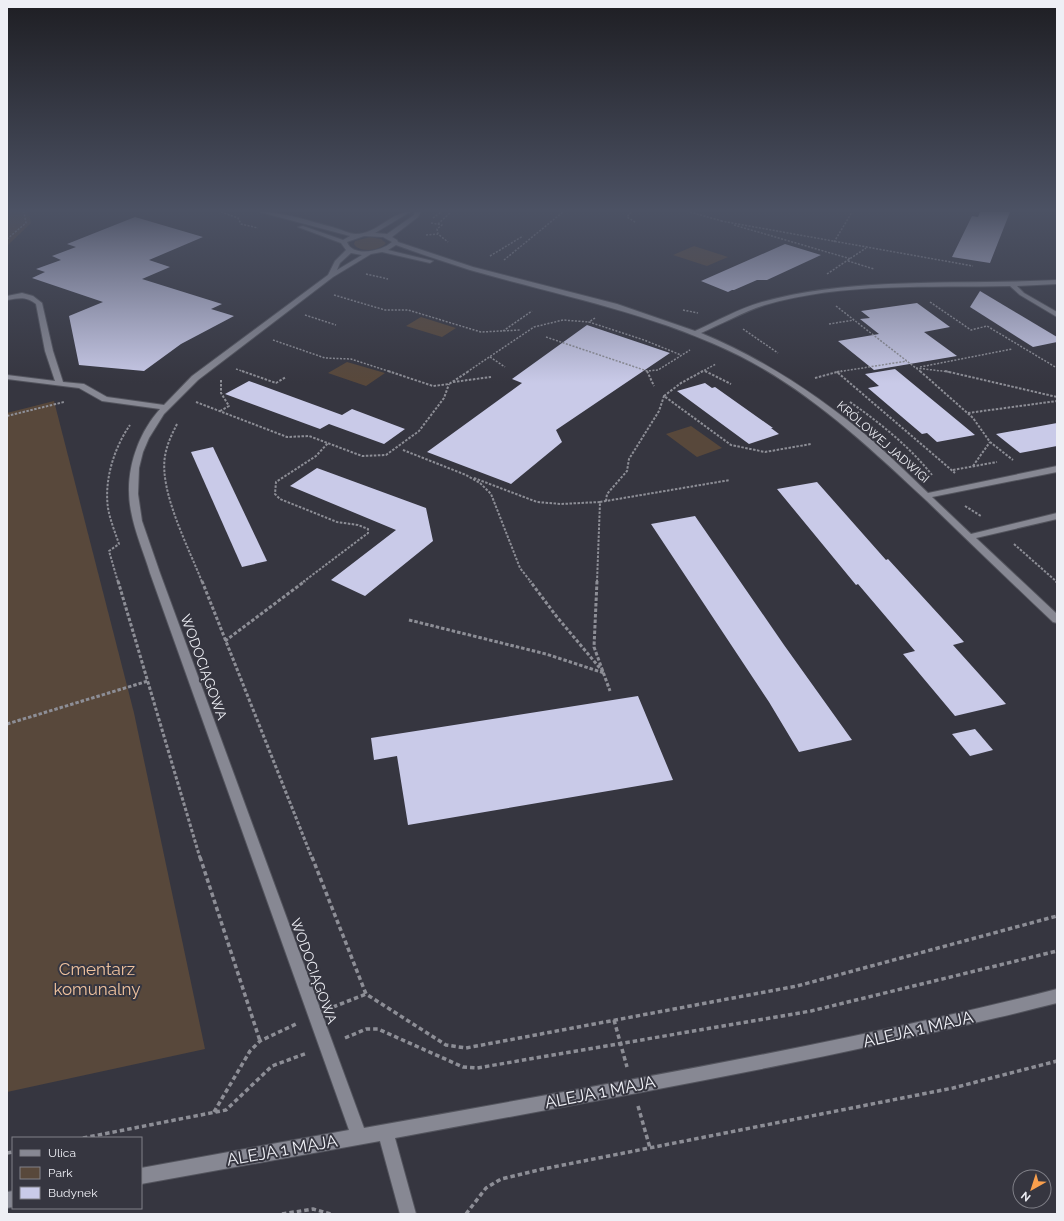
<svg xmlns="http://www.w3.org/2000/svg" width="1064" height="1221" font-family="Raleway,sans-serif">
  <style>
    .green { fill: #58483b }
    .building { fill: #c9cae8 }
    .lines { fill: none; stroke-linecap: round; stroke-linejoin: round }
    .minor-casing { stroke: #53545d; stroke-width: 2 }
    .path-far3 { stroke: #8d8e96; stroke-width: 1.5; stroke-dasharray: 2 1.5; stroke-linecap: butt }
    .path-far2 { stroke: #8d8e96; stroke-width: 2; stroke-dasharray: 2.5 1.5; stroke-linecap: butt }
    .path-far1 { stroke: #8d8e96; stroke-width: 3; stroke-dasharray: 3.5 2; stroke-linecap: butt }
    .path { stroke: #8d8e96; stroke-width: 3.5; stroke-dasharray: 4.5 3; stroke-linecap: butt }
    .minor { fill: #878893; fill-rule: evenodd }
    .labels { text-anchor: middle; stroke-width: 4; stroke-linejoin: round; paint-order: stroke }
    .far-street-label { font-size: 12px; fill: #eeeff5; stroke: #363640 }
    .street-label { font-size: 14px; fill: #eeeff5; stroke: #363640 }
    .near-park-label { font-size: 17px; fill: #efc29e; stroke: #363640 }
    .near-street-label { font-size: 17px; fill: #eeeff5; stroke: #363640 }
  </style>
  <rect width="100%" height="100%" fill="#363640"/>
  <g class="green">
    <path d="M7,212H29L31,223L7,246Z"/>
    <path d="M370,237L381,239L386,243C380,251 359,253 354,244L355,241Z"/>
    <path d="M694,246L728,257L707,266L673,255Z"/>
    <path d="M421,317L456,328L442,337L406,326Z"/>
    <path d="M347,362L385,373L366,386L328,373Z"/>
    <path d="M54,401L134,713L205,1049L7,1092V413Z"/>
    <path d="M691,426L722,448L697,457L666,434Z"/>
  </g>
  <g class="building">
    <path d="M980,212H1010L990,263L952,257L972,216L978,217Z"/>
    <path d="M135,217L203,237L149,260L170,267L142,279L222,304L211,309L234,316L181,344L144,371L79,365L69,316L103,302L32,278L45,272L36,269L61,260L52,256L76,247L67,244Z"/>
    <path d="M785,244L821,255L767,280H757L734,290H732L728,292L701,281Z"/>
    <path d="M980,291L1057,337V342L1033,347L970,307Z"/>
    <path d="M917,303L950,327L924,332L957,356L874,370L838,341L879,334L860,319L870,318L861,311Z"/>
    <path d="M587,325L670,353L556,430L562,442L511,484L427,452L522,383L512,379Z"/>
    <path d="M895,369L975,435L937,442L927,433L922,434L868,388L879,386L865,374Z"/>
    <path d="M249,381L342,415L352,409L405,429L384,444L329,424L320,429L225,394Z"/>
    <path d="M705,383L712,388L715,387L773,428H771L779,434L749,444L677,391Z"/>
    <path d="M1057,423V446L1020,453L996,434Z"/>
    <path d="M213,447L267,561L242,567L191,452Z"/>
    <path d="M317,468L426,508L433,541L365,596L331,580L396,530L290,486Z"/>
    <path d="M817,482L886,560L888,559L964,642L953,645L1006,704L955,716L903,654L915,651L858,584L856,585L777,489Z"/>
    <path d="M695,516L784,645L852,740L799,752L769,702L651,524Z"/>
    <path d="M638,696L673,780L408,825L397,756L374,760L371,738Z"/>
    <path d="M975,729L993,750L970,756L952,734Z"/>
  </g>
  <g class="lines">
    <defs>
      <g id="minor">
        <path d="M260,212C284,212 309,221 332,227C340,229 349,234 356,234C377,234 391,212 410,212L375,233L387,234L414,215L415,212H421L418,217L392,237L397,240L398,242L473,267L617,304L695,331C717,321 738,309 762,302C854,276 962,285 1057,280V284L1017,286L1024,293L1057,312V317L1020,295L1010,286C929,288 843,282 765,305C743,312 722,324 701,333C764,359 821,397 873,441C892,458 910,476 928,493L1057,466V472L932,497L971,534L1057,513V519L976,538L1057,614V623L1053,622C1011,582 969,542 927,501C869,447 811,392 740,356C654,313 561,296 470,270C445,262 420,254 396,245L388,250L433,261L430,263L382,252L371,254L333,277L198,380L164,414L149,438L143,452L139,468L138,494L142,521L160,573L364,1128C595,1086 829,1047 1057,989V1003C839,1058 616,1097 395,1138L416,1214H400L380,1141L141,1184V1168L349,1130L150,573C144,553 135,533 131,511C124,475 136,436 160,409L102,401L79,388L7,379V375L55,381L45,351L36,304C26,296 19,298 7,300V296L22,293L33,296L42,303L53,351L63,382L84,384L107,397L164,405L192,376L328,275L335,261L346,250L341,243L298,227L303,226L343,240L350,236ZM364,236L383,237L392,242C382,251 353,258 347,242ZM351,253L362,255L337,270L340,263Z"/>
        <path d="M13,1191V1207L7,1208V1192Z"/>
      </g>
    </defs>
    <use href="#minor" class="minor-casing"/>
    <g class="path-far3">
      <path d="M221,212L238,218L241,224L258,228"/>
      <path d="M631,212L627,217L635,222"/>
      <path d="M690,212L722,221"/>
      <path d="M433,218L441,212"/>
      <path d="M721,221L973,266"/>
      <path d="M431,223L442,225L437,229L438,234L448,242"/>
      <path d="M438,224L451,212"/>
      <path d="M734,225L851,259"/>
      <path d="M426,235L438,234"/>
      <path d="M7,239L26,223L24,212"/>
      <path d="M834,242L852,212"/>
      <path d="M490,256L523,236"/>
      <path d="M504,260L563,212"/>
      <path d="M848,261L874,269"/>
      <path d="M366,274L388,279"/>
      <path d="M827,274L866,248"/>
      <path d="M334,295L385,310H408L481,332L520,330"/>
      <path d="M930,302L971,330L987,326L1057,368"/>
      <path d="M836,306L921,372"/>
      <path d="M683,310L698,313"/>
      <path d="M305,315L336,325"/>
      <path d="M595,318L589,322L644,340L681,355"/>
      <path d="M829,324L854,320"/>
      <path d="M743,329L778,353"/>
      <path d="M503,331L532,311"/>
      <path d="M546,337L647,371L658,370L690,350"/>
      <path d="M273,340L325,358L351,359L391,372"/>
      <path d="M490,357L505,367"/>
      <path d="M920,367L1012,349"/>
      <path d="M916,368L950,372"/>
      <path d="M236,369L245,372"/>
      <path d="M705,371L707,372"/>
      <path d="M467,372L534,327L563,320L589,322"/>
      <path d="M701,372L716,364"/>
      <path d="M837,372L907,361"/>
    </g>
    <g class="path-far2">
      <path d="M242,371L276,383L286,377"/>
      <path d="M388,371L433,386L449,384L469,371"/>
      <path d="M647,371L654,386"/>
      <path d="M703,371L681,383L664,396L731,445L765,452L811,444"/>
      <path d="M705,371L731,384"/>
      <path d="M920,371L973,418L990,442L1013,460"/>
      <path d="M945,371L1057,397"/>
      <path d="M837,372L842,371"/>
      <path d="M815,378L837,372L955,473"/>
      <path d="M453,382L491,377"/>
      <path d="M196,402L287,437L309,436L362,456L386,455L419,431L444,398L449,384"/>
      <path d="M850,402C880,423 909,446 932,475"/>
      <path d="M220,411L229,406L221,393V380"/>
      <path d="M968,413L1057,401"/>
      <path d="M7,416L64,402"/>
      <path d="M177,424C172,434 167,444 165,456C159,492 189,548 202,582"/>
      <path d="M403,450L466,475L480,483L491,494L520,568L531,582"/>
      <path d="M973,466L990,442"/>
      <path d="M953,470L997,462"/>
      <path d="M474,478L537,502L561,504L600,502"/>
      <path d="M606,501L607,494L627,471L629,459L659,411L664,396"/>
      <path d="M965,506L981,516"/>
      <path d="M1014,544L1057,582"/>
      <path d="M118,582L109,551L119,544C115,532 110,520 108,508C104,480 114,448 130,425"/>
      <path d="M303,582L368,533V529L358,525L337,522L280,499L275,494L276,482L316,456L328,443"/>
      <path d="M597,582L600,502L730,480"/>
    </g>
    <g class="path-far1">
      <path d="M118,581L200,858"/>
      <path d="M202,581L312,858"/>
      <path d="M597,581L594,647L610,691"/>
      <path d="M1056,581L1057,582"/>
      <path d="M409,620L546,654L604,673L557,617L530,581"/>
      <path d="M225,641L305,581"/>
      <path d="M7,724L148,681"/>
    </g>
    <g class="path">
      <path d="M200,857L260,1041"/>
      <path d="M312,857L366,994L446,1045L466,1048L797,986L1057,916"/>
      <path d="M333,1007L366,994"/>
      <path d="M614,1020L627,1067"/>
      <path d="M345,1038L366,1029H378L463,1067L477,1068L811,1011L1057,951"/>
      <path d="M638,1106L650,1148"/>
      <path d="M214,1112L250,1051L260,1041L296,1024"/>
      <path d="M83,1138L226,1110L272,1066L307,1053"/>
      <path d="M7,1153L13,1152"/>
      <path d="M282,1214L313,1209L331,1214"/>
      <path d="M466,1214L486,1188L501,1179L543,1169L953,1088L1057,1061"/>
    </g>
    <use href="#minor" class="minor"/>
  </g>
  <linearGradient id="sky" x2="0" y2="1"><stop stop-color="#1e1e23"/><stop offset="0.55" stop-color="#4c5264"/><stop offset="1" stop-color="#4c5264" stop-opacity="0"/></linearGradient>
  <rect width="1064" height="383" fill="url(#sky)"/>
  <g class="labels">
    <g class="far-street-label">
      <text transform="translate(883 442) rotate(41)" y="4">KRÓLOWEJ JADWIGI</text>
    </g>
    <g class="street-label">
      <text transform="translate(204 667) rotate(70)" y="5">WODOCIĄGOWA</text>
      <text transform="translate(314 971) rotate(70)" y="5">WODOCIĄGOWA</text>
    </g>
    <g class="near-park-label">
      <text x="97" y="975">Cmentarz<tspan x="97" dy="20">komunalny</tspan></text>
    </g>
    <g class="near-street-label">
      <text transform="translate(918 1029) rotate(-13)" y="6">ALEJA 1 MAJA</text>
      <text transform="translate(600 1092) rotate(-11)" y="6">ALEJA 1 MAJA</text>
      <text transform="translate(282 1150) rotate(-10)" y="6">ALEJA 1 MAJA</text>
    </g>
  </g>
  <rect width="1064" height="1221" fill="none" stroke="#eeeff5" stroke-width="16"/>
  <rect x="12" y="1137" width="130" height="72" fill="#363640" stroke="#808088"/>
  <rect x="20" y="1150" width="20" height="6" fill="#878893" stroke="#808088"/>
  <text x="48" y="1157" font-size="12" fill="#eeeff5">Ulica</text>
  <rect x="20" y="1167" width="20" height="12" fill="#58483b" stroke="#808088"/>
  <text x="48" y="1177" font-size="12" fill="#eeeff5">Park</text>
  <rect x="20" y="1187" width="20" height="12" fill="#c9cae8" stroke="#808088"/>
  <text x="48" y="1197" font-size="12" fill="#eeeff5">Budynek</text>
  <g transform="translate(1032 1189) rotate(219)"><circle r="19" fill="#363640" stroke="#808088"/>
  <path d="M0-3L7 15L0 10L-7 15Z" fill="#f99f4d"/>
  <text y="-6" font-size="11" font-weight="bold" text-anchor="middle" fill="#eeeff5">N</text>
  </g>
</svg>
